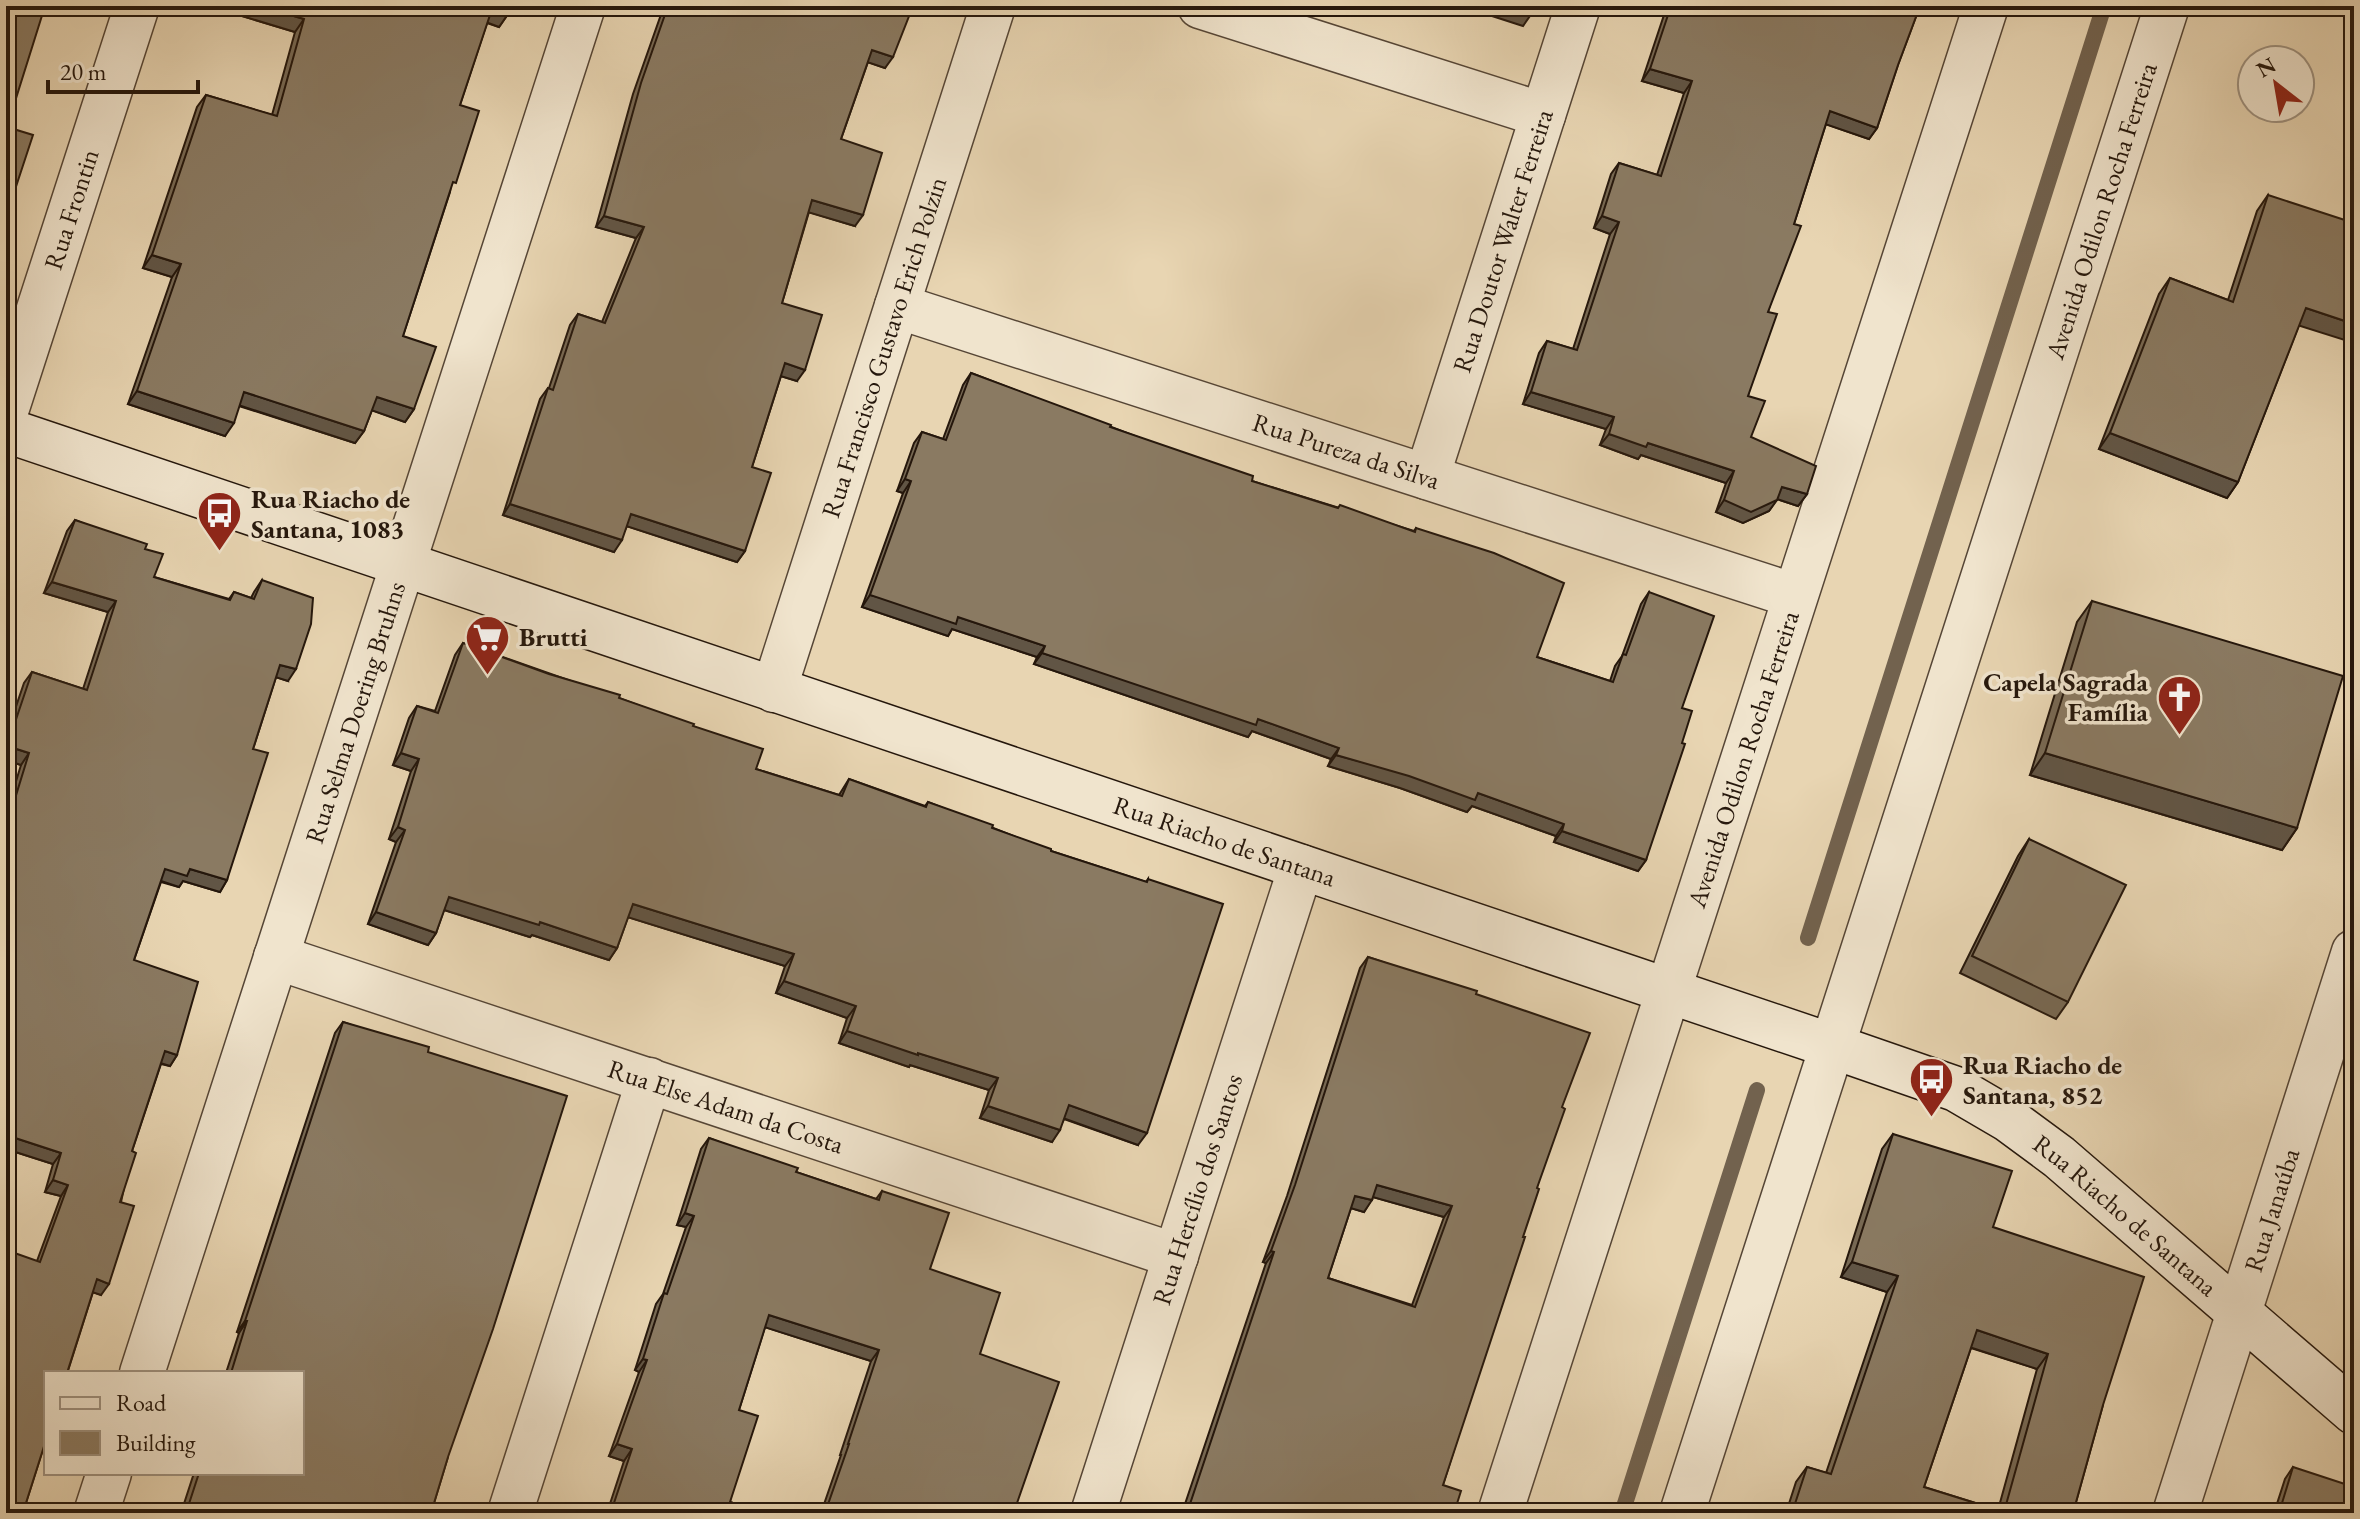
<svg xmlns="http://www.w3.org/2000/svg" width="2360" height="1519" font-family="'EB Garamond',serif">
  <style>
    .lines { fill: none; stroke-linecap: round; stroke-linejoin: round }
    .stream { stroke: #72624e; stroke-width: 16 }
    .street-casing { stroke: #564636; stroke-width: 47 }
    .secondary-casing { stroke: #25170c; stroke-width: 47 }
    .street { stroke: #f0e4cd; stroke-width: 44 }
    .secondary { stroke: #f0e4cd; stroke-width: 44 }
    .wall { fill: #776954; stroke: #25170c; stroke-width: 2; fill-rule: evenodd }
    .shaded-wall { fill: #615545; stroke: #25170c; stroke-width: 2 }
    .building { fill: #8a7a62; stroke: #25170c; stroke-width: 2; fill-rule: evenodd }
    .labels { text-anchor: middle; stroke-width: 7; stroke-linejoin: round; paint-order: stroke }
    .street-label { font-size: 26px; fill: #25170c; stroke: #f0e4cd }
    .poi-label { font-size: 26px; font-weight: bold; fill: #25170c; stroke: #f0e4cd; text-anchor: start }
  </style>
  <rect width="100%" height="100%" fill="#e8d5b2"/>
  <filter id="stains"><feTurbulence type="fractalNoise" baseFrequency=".0025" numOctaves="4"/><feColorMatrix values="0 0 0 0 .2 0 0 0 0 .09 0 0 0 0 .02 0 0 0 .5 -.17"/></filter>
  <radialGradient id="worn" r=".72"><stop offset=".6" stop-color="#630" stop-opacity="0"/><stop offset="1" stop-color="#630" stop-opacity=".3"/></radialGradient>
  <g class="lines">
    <g class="stream">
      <path d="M1808,938L2104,6"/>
      <path d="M1622,1513L1757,1090"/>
    </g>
    <defs>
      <g id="street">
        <path d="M1200,6L1543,115"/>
        <path id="s1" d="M897,306L1795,596"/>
        <path id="s2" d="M6,411L137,6"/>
        <path id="s3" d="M1427,477L1578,6"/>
        <path id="s4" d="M774,690L993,6"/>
        <path id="s5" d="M276,957L1176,1256"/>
        <path id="s6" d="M142,1373L583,6"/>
        <path d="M96,1513L109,1473"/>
        <path d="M510,1513L649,1080"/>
        <path id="s7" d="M1093,1513L1301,867"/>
        <path id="s8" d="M1500,1513L1986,6"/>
        <path id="s9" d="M1682,1513L2167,6"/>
        <path id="s10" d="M2175,1513L2354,952"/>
      </g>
      <g id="secondary">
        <path id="s11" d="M6,430L1832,1046L1956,1089L2009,1120L2059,1157L2354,1412"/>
      </g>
    </defs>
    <use href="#street" class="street-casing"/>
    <use href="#secondary" class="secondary-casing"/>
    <use href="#street" class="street"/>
    <use href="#secondary" class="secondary"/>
  </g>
  <g class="wall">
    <path d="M245,6H510L508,14L499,27L487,23L460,105L450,192L403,336L414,409L405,422L372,410L364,431L355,443L239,406L225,436L128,404L172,277L143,268L197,107L206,95L272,115L295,32L242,16Z"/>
    <path d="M664,6H913L885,68L868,62L841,139L855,226L809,212L782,303L797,381L781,376L752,467L745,551L737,562L627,526L614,552L503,515L540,399L548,388H549L570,325L578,314L602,322L636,238L596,227L633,94Z"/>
    <path d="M1667,6H1920L1898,65L1877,128L1869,139L1826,124L1794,224L1768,312L1748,396L1751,437L1807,494L1798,506L1777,499L1769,511L1743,523L1716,512L1726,483L1641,455L1638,459L1600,445L1606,429L1523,404L1539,353L1547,341L1573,349L1610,234L1594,228L1611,174L1619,163L1657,175L1684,93L1642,81Z"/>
    <path d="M2268,195L2299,325L2238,482L2227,498L2099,449L2159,294L2170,278L2228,300L2257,211Z"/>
    <path d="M971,373L1252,481L1414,531L1416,528L1537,657L1610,681L1615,666L1622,656L1641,604L1649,592L1682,708L1646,860L1638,871L1554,842L1556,836L1472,806L1467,812L1400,788L1328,766L1331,759L1252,731L1248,737L1034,664L1037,657L952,629L948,636L862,607L903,493L897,491L914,443L922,432L943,439L963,385Z"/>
    <path d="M75,520L145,549L154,577L229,599L234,592L251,598L254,592L262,580L288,681L276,677L253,749L227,880L220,892L183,881L179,887L161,882L134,960L177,1055L170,1066L161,1064L132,1151L101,1295L93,1292L25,1506L20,1513H6L37,1261L61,1196L45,1192L53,1164L6,1149V814L21,765L6,760V736L24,683L32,672L83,689L108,612L44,593L67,531Z"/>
    <path d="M2092,601L2297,828L2282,850L2030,775L2077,622Z"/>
    <path d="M463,643L619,698L693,726L756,769L839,795L849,779L925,806L928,802L1051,851L1146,882L1148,879L1138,1145L1064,1119L1052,1142L980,1118L989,1090L910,1065L909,1067L839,1043L847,1018L776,993L785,966L628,917L617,948L609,960L532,935L530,937L444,910L436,933L428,945L368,924L396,842L389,839L411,771L393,765L409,718L417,706L435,711L455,655Z"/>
    <path d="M2029,839L2068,1002L2056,1019L1960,973L2018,856Z"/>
    <path d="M1368,957L1476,994L1562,1107L1443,1485L1454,1513H1182L1266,1263L1263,1262L1287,1196L1360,968ZM1373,1197L1444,1217L1412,1305L1328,1278L1351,1208L1364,1212Z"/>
    <path d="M343,1022L428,1052L448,1457L431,1513H181L194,1473H302V1373H226L239,1333L237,1332L335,1033Z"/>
    <path d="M1893,1134L1993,1227L2103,1405L2073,1513H1786L1796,1482L1807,1467L1826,1473L1887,1292L1841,1277L1882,1149ZM1971,1348L2037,1369L1998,1510L1924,1487Z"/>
    <path d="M709,1138L796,1172L876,1199L882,1191L930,1269L980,1354L1016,1506L1026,1513H821L841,1455H840L871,1361L765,1327L739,1410L730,1502L764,1513H607L624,1461L609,1456L639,1372L635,1370L656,1304L663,1294L686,1227L677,1225L701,1149Z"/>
    <path d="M2293,1467L2354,1513H2274L2285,1479Z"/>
  </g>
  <g class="shaded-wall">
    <path d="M249,6H260L304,19L295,32L242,16Z"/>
    <path d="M1461,6H1511L1532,13L1523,26Z"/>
    <path d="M492,9L508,14L499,27L483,21Z"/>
    <path d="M872,50L893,57L885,68L864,61Z"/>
    <path d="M1650,69L1692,81L1684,93L1642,81Z"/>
    <path d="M1830,111L1877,128L1869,139L1822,123Z"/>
    <path d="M812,200L863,215L855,226L804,211Z"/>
    <path d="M604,216L644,227L636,238L596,227Z"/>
    <path d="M1602,216L1619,222L1610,234L1594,228Z"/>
    <path d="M152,255L181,264L172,277L143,268Z"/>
    <path d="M2306,308L2354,324V343L2294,324Z"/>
    <path d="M785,363L805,370L797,381L777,375Z"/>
    <path d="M137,391L234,423L225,436L128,404Z"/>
    <path d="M244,392L364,431L355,443L235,404Z"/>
    <path d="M1531,392L1614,417L1606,429L1523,404Z"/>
    <path d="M377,397L414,409L405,422L368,409Z"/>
    <path d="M2110,433L2238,482L2227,498L2099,449Z"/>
    <path d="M1609,434L1648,443L1734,471L1726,483L1641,455L1638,459L1600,445Z"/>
    <path d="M905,479L911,481L903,493L897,491Z"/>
    <path d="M1782,487L1807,494L1798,506L1774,498Z"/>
    <path d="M1724,500H1777L1769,511L1743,523L1716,512Z"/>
    <path d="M510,504L622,540L614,552L503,515Z"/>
    <path d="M631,514L745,551L737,562L623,525Z"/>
    <path d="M52,582L116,601L108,612L44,593Z"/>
    <path d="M870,595L958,617L1045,646L1037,657L952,629L948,636L862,607Z"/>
    <path d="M1042,653L1258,719L1339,748L1331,759L1252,731L1248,737L1034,664Z"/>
    <path d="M280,665L296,669L288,681L272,676Z"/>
    <path d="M7,746L29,753L21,765L6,760Z"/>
    <path d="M401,753L419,759L411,771L393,765Z"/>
    <path d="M2045,753L2297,828L2282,850L2030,775Z"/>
    <path d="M1336,755L1478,793L1564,824L1556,836L1472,806L1467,812L1400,788L1328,766Z"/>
    <path d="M398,827L405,830L396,842L389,839Z"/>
    <path d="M1562,831L1646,860L1638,871L1554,842Z"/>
    <path d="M165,869H190L227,880L220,892L183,881L179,887L158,880Z"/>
    <path d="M449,897L540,922L617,948L609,960L532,935L530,937L441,909Z"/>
    <path d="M633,904L794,954L785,966L624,916Z"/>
    <path d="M376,912L436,933L428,945L368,924Z"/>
    <path d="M784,981L856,1006L847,1018L776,993Z"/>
    <path d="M847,1031L918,1053L998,1078L989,1090L910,1065L909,1067L839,1043Z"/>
    <path d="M165,1051L177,1055L170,1066L157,1062Z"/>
    <path d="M1069,1105L1147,1133L1138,1145L1060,1117Z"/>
    <path d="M988,1106L1060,1130L1052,1142L980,1118Z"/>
    <path d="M6,1135L61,1153L53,1164L6,1149Z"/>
    <path d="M53,1180L68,1185L61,1196L45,1192Z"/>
    <path d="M1377,1185L1452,1206L1444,1217L1369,1196Z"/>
    <path d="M1355,1196L1372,1200L1364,1212L1347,1207Z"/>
    <path d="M685,1213L694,1216L686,1227L677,1225Z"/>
    <path d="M1271,1251L1274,1252L1266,1263L1263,1262Z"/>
    <path d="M1852,1262L1898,1276L1887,1292L1841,1277Z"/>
    <path d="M97,1279L109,1284L101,1295L89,1291Z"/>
    <path d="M769,1315L879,1350L871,1361L761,1326Z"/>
    <path d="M245,1321H247L239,1333L237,1332Z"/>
    <path d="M1977,1330L2048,1354L2037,1369L1966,1346Z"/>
    <path d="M643,1359L647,1360L639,1372L635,1370Z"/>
    <path d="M617,1444L632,1449L624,1461L609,1456Z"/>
    <path d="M6,1499L25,1506L20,1513H6Z"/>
  </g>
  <g class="building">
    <path d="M6,6H45L7,127L33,135L7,214Z"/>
    <path d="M260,6H510L508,14L492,9L460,105L479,111L456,183L453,182L403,336L436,347L414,409L377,397L364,431L244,392L234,423L137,391L181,264L152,255L206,95L277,116L304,19Z"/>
    <path d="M668,6H913L893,57L872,50L841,139L882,153L863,215L812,200L782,303L822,315L805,370L785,363L752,467L771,473L745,551L631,514L622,540L510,504L548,388L553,390L578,314L605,323L644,227L604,216L641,83Z"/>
    <path d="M1511,6H1535L1532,13Z"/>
    <path d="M1671,6H1920L1898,65L1877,128L1830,111L1794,224L1801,226L1768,312L1777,314L1748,396L1765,401L1751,437L1816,466L1807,494L1782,487L1777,500L1751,512L1724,500L1734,471L1648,443L1646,447L1609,434L1614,417L1531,392L1547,341L1577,350L1619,222L1602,216L1619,163L1661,176L1692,81L1650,69Z"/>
    <path d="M2268,195L2354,223V324L2306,308L2238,482L2110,433L2170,278L2233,302Z"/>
    <path d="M971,373L1111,425L1110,427L1253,476L1252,481L1338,508L1340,505L1415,532L1416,528L1494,553L1564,583L1537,657L1613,682L1623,654L1626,655L1649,592L1714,616L1682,708L1692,711L1682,743L1685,744L1646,860L1562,831L1564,824L1478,793L1475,800L1409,776L1336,755L1339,748L1258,719L1256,725L1042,653L1045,646L958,617L956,624L870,595L911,481L905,479L922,432L946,440Z"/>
    <path d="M75,520L147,544L145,549L163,554L154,577L230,600L234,592L254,599L262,580L313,598L311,624L296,669L280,665L253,749L268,753L227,880L190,869L187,876L165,869L134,960L198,982L177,1055L165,1051L132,1151L136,1153L120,1202L134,1206L109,1284L97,1279L67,1373H46V1440L25,1506L6,1499V1250L40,1262L68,1185L53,1180L61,1153L6,1135V828L29,753L7,746L32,672L87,690L116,601L52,582Z"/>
    <path d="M2092,601L2343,676L2297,828L2045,753Z"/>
    <path d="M463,643L549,674L620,695L619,698L694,724L693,726L763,749L756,769L842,796L849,779L926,807L928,802L993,825L992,828L1051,849V851L1147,882L1148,879L1223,904L1147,1133L1069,1105L1060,1130L988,1106L998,1078L918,1053V1055L847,1031L856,1006L784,981L794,954L633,904L617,948L540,922L539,925L449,897L436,933L376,912L405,830L398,827L419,759L401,753L417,706L438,713Z"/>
    <path d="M2029,839L2126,885L2068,1002L1972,956Z"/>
    <path d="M1368,957L1477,991L1476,994L1590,1033L1562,1107L1565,1109L1537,1188L1539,1189L1523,1237H1525L1443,1485L1461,1491L1454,1513H1187L1274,1252L1271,1251L1295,1185ZM1377,1185L1452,1206L1415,1307L1328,1278L1355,1196L1372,1200Z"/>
    <path d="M343,1022L429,1047L428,1052L567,1096L493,1329L448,1457L431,1513H186L199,1473H302V1373H231L247,1321H245Z"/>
    <path d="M1893,1134L2012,1171L1993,1227L2144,1277L2103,1405L2073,1513H2055L2044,1510L2043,1513H1792L1807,1467L1831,1474L1898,1276L1852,1262ZM1977,1330L2048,1354L2004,1512L1924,1487Z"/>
    <path d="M709,1138L798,1168L796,1172L879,1200L882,1191L949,1213L930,1269L1000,1293L980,1354L1059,1382L1016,1506L1027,1510L1026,1513H825L849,1444H848L879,1350L769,1315L739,1410L758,1416L730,1502L764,1513H613L615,1509H612L632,1449L617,1444L647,1360L643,1359L664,1293L667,1294L694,1216L685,1213Z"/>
    <path d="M2293,1467L2354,1487V1513H2279Z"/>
  </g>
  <defs>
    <symbol id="bus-pin" viewBox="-11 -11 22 30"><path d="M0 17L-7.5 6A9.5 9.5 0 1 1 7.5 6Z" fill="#8f2418" stroke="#f0e4cd"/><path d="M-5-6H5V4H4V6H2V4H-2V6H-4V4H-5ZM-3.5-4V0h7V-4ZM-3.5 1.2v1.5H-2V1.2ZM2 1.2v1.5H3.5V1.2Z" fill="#fff"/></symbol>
    <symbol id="supermarket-pin" viewBox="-11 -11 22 30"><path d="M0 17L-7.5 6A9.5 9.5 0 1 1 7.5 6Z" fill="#8f2418" stroke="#f0e4cd"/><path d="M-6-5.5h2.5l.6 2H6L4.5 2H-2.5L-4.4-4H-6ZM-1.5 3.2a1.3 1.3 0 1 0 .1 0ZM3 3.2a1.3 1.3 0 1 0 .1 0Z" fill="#fff"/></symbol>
    <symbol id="church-pin" viewBox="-11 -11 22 30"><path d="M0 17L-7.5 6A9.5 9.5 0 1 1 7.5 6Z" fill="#8f2418" stroke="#f0e4cd"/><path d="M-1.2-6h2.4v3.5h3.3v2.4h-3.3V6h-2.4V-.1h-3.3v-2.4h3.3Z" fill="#fff"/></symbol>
  </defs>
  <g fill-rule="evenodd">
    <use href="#bus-pin" x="194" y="488" width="51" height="69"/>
    <use href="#supermarket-pin" x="462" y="612" width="51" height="69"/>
    <use href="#church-pin" x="2154" y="672" width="51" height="69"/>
    <use href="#bus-pin" x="1906" y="1054" width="51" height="69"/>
  </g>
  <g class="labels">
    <g class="street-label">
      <text dy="9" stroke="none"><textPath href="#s2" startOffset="212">Rua Frontin</textPath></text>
      <text dy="9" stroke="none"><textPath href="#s9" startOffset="1368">Avenida Odilon Rocha Ferreira</textPath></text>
      <text dy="9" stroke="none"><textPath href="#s3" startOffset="248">Rua Doutor Walter Ferreira</textPath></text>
      <text dy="9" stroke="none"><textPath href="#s4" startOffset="360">Rua Francisco Gustavo Erich Polzin</textPath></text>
      <text dy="9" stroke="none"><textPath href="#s1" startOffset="472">Rua Pureza da Silva</textPath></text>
      <text dy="9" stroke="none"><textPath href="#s6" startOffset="694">Rua Selma Doering Bruhns</textPath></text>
      <text dy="9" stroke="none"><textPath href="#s8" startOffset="792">Avenida Odilon Rocha Ferreira</textPath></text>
      <text dy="9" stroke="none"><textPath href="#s11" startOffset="1286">Rua Riacho de Santana</textPath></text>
      <text dy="9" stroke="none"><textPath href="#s5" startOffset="474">Rua Else Adam da Costa</textPath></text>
      <text dy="9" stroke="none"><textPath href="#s7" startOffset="340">Rua Hercílio dos Santos</textPath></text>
      <text dy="9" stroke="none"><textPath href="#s10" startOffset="318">Rua Janaúba</textPath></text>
      <text dy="9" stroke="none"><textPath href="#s11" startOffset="2270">Rua Riacho de Santana</textPath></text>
    </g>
    <g class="poi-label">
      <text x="251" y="508">Rua Riacho de<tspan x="251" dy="30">Santana, 1083</tspan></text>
      <text x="519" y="646">Brutti</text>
      <text x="2148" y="691" text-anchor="end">Capela Sagrada<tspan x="2148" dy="30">Família</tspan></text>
      <text x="1963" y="1074">Rua Riacho de<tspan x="1963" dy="30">Santana, 852</tspan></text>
    </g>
  </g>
  <rect width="2360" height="1519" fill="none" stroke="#e8d5b2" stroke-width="32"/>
  <rect x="8" y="8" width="2344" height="1503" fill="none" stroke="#25170c" stroke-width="4"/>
  <rect x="16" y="16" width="2328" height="1487" fill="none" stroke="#25170c" stroke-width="2"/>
  <rect x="44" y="1371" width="260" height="104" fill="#f0e4cd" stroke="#9f9280" stroke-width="2"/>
  <rect x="60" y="1397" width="40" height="12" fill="#f0e4cd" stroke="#9f9280" stroke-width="2"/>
  <text x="116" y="1411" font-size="24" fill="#25170c">Road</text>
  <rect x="60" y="1431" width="40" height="24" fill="#8a7a62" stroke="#9f9280" stroke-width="2"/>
  <text x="116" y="1451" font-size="24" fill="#25170c">Building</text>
  <g transform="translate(2276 84) rotate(329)"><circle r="38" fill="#f0e4cd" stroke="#9f9280" stroke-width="2"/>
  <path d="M0-6L14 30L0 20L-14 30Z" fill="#8f2418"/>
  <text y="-12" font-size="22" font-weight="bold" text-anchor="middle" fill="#25170c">N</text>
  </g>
  <path d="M48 80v12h150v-12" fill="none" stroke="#25170c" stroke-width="4"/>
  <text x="60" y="80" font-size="24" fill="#25170c" stroke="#f0e4cd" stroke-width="6" paint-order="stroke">20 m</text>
  <rect width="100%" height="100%" filter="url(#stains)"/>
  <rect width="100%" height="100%" fill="url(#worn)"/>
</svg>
